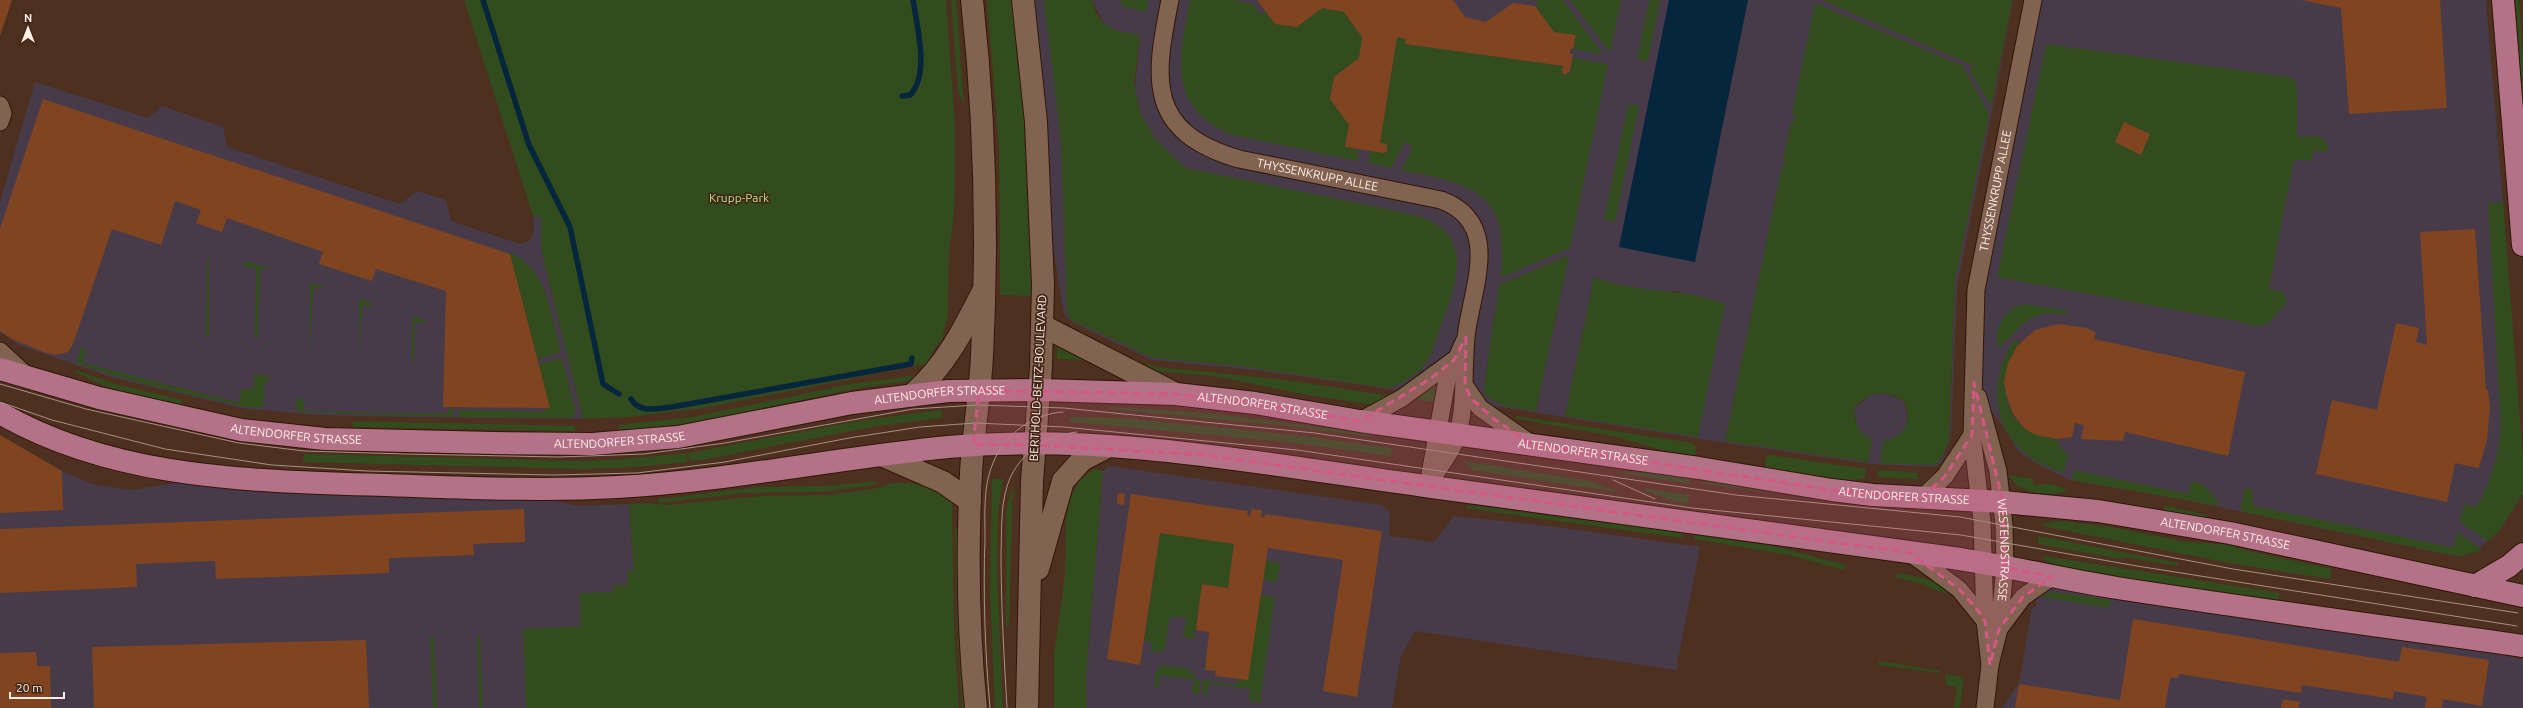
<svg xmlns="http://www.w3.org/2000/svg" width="2523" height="708" font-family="Ubuntu,sans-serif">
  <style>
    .commercial { fill: #473b4a; fill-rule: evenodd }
    .green { fill: #334c1d }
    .water { fill: #05263d }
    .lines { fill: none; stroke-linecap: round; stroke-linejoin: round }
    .stream { stroke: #05263d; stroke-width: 5.5 }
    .building { fill: #804520 }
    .street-casing { stroke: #311708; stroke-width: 19 }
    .secondary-casing { stroke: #311708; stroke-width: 24 }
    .primary-casing { stroke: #311708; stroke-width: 24 }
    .street { stroke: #826351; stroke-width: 17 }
    .secondary { stroke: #826351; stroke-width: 22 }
    .primary { stroke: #b47288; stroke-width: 22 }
    .tram { stroke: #a79084; stroke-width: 1 }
    .marked { fill: #d45885; fill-opacity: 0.2; stroke: #d45885; stroke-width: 3; stroke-dasharray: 8 5; stroke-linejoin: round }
    .labels { text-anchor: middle; stroke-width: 3.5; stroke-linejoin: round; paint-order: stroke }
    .street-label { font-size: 12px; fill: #feeee6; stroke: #422616 }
    .park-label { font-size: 12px; fill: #b4e48d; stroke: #422616 }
  </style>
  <rect width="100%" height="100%" fill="#4d3020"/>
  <g class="commercial">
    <path d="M1031,0H1044L1057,94L1064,178L1067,312L1218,176L1186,168L1156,140L1140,112L1135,89L1140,35L1116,31L1104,24L1092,0H1822L1972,65L1991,106L2014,0L1957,286L1951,436L1942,462L1935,467L1871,464L1700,439L1390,389L1255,370L1152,360L1072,322L1064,314L1050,229ZM1963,66L1989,114L1955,281L1950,425L1949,440L1942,458L1934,465L1908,464L1883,441L1896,438L1904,431L1907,423V412L1903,401L1886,393L1870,395L1854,409L1857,427L1863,434L1872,439L1868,462L1725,441L1782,167L1786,164L1783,160L1791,122ZM1569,255L1536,411L1500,404L1485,395L1484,388L1499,285ZM1594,277L1630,289L1682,292L1565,416Z"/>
    <path d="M2035,0H2486L2503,203L2523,494L2499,531L2477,551L2455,556L2185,500L2070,480L2039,465L2019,452L2001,423L1979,397L1976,335Z"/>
    <path d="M35,82L148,118L162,106L223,127L227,147L400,204L417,191L446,200L451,221L520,244L529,241L534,231L533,216L541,217V249L583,419L404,417L320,415L247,409L114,378L21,346L0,332V202Z"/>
    <path d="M0,436L62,471L92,484L130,490L190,481L525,494L579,506L629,504L634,571L628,585L614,592L581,626L526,708H0Z"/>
    <path d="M1109,466L1382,505L1390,511L1389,536L1434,542L1454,516L1557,527L1700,547L1676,670L1415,631L1401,656L1392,708H1087L1086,677L1103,471Z"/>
    <path d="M2046,579L2320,621L2523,659V708H2002L2019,683L2032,608L2037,605L2034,595Z"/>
  </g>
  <g class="green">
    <path d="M464,0H946L955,126V177L954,215L949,251L948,315L941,343L939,341L926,364L704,408L629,417L583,419L541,249V217L533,216Z"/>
    <path d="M951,0H956L964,105L958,93Z"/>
    <path d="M987,0H1013L1024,89L1033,296L1000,295L999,146Z"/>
    <path d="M1044,0H1092C1099,29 1113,30 1140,35L1134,83L1140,112L1156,140L1186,168L1411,214C1428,218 1444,225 1452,242C1465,271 1448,305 1438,333C1435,343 1432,355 1425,364C1419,373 1399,387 1387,388L1240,366L1153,358L1071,320L1067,312L1061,141Z"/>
    <path d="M1120,0H1148L1146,12L1123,6Z"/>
    <path d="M1190,0H1233L1253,4L1261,15L1265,11L1275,24L1297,27L1322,8L1344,12L1362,37L1359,58L1334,77L1330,99L1349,125L1345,147L1358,149L1357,161L1233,135C1166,109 1179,56 1190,0Z"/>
    <path d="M1537,0H1563L1603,54L1573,49L1575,35L1554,32L1537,8Z"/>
    <path d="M1570,0H1621L1610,53Z"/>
    <path d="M1649,0H1660L1648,61L1637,59Z"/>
    <path d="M1822,0H2013L1991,106L1970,71L1972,65Z"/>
    <path d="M2515,0H2519L2523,56V104Z"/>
    <path d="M1815,3L1963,66L1989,114L1955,281L1949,440L1940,461L1934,465L1880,463L1883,441C1903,439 1915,419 1903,401C1886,388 1866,392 1854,409C1854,424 1859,433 1872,439L1868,462L1725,441L1782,166L1786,164L1783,160L1791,122L1796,119L1792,112Z"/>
    <path d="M1397,37L1406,39V44L1563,66L1562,72L1565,75L1570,73L1572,58L1608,64L1570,248L1500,278C1511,191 1474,185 1401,170L1413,147L1405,142L1391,168L1369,163L1370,151L1384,153L1388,149L1387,144L1380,143Z"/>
    <path d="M2046,44L2290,77L2297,84V137L2319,136L2327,143L2329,151H2312L2313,160H2294L2269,289C2279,291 2285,290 2287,301C2272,320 2267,333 2241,322L1997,277Z"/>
    <path d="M1628,104L1639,106L1615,222L1604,220Z"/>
    <path d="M2503,202L2523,460V494L2499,531L2488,541L2460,522L2464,504L2476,507C2491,482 2499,456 2501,427L2488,203Z"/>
    <path d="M509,252C548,268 551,316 561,352L537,359Z"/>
    <path d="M209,255V337H206L207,262Z"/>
    <path d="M1569,255L1536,411L1504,406L1485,395L1484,388L1499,285Z"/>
    <path d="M247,261L269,269L260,270L258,338H255L256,268L244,267V263Z"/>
    <path d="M1594,277C1639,295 1680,286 1725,304L1698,437L1565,416Z"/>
    <path d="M312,283L326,288L313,289L310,358V285Z"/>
    <path d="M361,299L376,305L362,306L360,359L359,301Z"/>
    <path d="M2026,304L2069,311L2066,315C2031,307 2021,327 2000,347H1998C1993,326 2006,307 2026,304Z"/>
    <path d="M413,316L428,322L415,323L414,360H411Z"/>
    <path d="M2014,340L2021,343C1998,366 2000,409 2025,429C2035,436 2046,437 2058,440L2060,448L2068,453L2064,473C2051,468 2036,463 2026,454C1990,424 1990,377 2014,340Z"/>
    <path d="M1057,343L1096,360L1057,359Z"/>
    <path d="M81,348L87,350L83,363L232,401L240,402L241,389H254V374L270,376L264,386L263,407C248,409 229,403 215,400C167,390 121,379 76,363Z"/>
    <path d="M1118,352L1146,364L1158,367L1286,380L1391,396L1375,405L1308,395L1213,376L1154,371Z"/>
    <path d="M562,358L576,412L572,418L459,417V410L545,412V408H550L538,364Z"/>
    <path d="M76,370L115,384L182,400L181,405L110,388L75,372Z"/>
    <path d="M918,375V380C895,383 872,385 849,390C773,405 697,427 619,430V425L692,417L851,384Z"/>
    <path d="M1436,383L1434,402L1411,399Z"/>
    <path d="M298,398H303L304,411L449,414V407H453V417L299,412L295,406Z"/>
    <path d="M1108,407L1209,413L1366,433L1372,434V437L1285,426L1108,409Z"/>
    <path d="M942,410V418L877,426L702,460L690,461L688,453L863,420Z"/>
    <path d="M1516,416L1693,443L1696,448L1695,456L1662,450L1613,436L1517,419Z"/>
    <path d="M1070,417L1122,418L1304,436L1392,448L1391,456L1285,442L1070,422Z"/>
    <path d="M353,421L575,426V431L353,427Z"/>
    <path d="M686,453L688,462L636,467L585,469L303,462L304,454L577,461L615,460Z"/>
    <path d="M1770,455L1866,469L1865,478C1845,485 1788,470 1765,467L1766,456Z"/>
    <path d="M1463,461L1590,481L1623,493L1472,470Z"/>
    <path d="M1094,469L1103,471L1086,677L1087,708H1054V655L1065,574L1066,517L1072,494L1081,479Z"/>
    <path d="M1881,470L1917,473L1919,479L1877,477L1878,471Z"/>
    <path d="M2074,470L2188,494L2192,481L2202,484L2217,499L2218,506L2072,480Z"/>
    <path d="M1621,472L1656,473L1692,478L1690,484L1619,473Z"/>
    <path d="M2009,475L2033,479L2034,485L2051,484L2069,490C2054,498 2016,494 2009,475Z"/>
    <path d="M992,479H1003L998,513L997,575L1003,708H995L990,592Z"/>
    <path d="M1703,479L1845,501L1702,484Z"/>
    <path d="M876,481V484L871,486L821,492L745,493L659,503L658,499L757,487L823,486Z"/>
    <path d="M892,483C911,483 941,484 952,502L954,628L959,708H526L523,629L581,626L579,593L613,592V585H628L627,571H634L629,504L646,503L667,505L761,496L826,495L873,489Z"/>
    <path d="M1013,486L1009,626H1006V517L1008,501Z"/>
    <path d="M1644,488L1689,495L1688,504L1672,501L1645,491Z"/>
    <path d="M2245,488L2251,489L2253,493L2252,502L2255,506L2451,547L2454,546L2457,532L2479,547L2480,551L2460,556L2447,554L2249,513L2242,511L2241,507Z"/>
    <path d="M1469,505L1683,533L1682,538L1465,508Z"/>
    <path d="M2165,506H2167L2210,516L2203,518L2167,512L2163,509Z"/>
    <path d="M2062,521L2112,527L2188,542L2236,545V548L2332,569L2330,579L2234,564L2042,526L2046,523Z"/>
    <path d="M961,522L967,708H962L957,627L955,530Z"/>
    <path d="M1160,533L1234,544L1228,588L1202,584L1194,639L1183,637L1186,618L1170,616L1164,651L1151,652L1152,642L1144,641Z"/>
    <path d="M1694,534L1778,547L1845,565L1844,570L1789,555L1694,539Z"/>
    <path d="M2038,536L2179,563L2178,566L2122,557L2121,559L2038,544Z"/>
    <path d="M2044,556L2280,593L2278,601L2086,573L2057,566L2043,559Z"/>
    <path d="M1266,561L1280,563L1277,582L1263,580Z"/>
    <path d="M1897,573C1908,575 1946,581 1949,593L1946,594L1916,582L1896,578Z"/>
    <path d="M2054,592L2111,600L2109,608L2035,596Z"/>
    <path d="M1261,595L1275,597L1260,703L1249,701L1250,689L1209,683L1207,695L1202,694L1204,680L1237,685Z"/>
    <path d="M477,635H480L483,708H479Z"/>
    <path d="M430,637H434L437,708H433Z"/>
    <path d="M1879,661L1941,671L1940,673L1878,665Z"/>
    <path d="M1161,665L1190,669L1189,673L1195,674L1194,679L1201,680L1199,694L1192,693L1194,680L1161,675L1158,688H1154L1156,672Z"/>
    <path d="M1945,674L1964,677L1960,708H1954L1957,687L1946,685Z"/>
  </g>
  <path class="water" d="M1669,0H1748L1695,262L1619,247Z"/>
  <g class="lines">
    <g class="stream">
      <path d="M483,0L529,145L570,227L603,384L619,394"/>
      <path d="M902,96L910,95C930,75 917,26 913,0"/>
      <path d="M631,399C640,414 657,408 672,407L911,364L912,358"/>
    </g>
  </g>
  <g class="building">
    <path d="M0,0H12L0,36Z"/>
    <path d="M1257,0H1453L1465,17L1486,22L1513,3L1535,6L1554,32L1576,35L1573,49H1570V54H1573L1570,71L1565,75L1562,72L1563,66L1405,44L1406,39L1397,37L1380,143L1387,144V151L1384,153L1345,147L1349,125L1330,99L1334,77L1359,58L1362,37L1344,12L1322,8L1297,27L1275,24Z"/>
    <path d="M2301,0H2440L2447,108L2349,114L2341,8Z"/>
    <path d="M43,99L510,254L550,408L443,407L446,291L376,269L372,281L319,264L323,252L227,218L222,232L196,223L201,210L175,201L161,245L112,229L73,344L68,352L56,355L46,353L12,339L0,331V229Z"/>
    <path d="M2124,122L2150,134L2141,155L2115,142Z"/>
    <path d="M2475,229L2486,390H2488L2490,408L2487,440L2478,471V468L2455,463L2447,502L2316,474L2332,400L2377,410L2396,323L2419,328L2416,342L2427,345L2420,232Z"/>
    <path d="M2058,324L2087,328L2096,333L2094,339L2245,372L2228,456L2125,432L2123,441L2081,439L2084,425L2075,423L2072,437L2057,439L2036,435L2025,429L2013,414L2006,394L2004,381L2008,363L2017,346L2035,330Z"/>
    <path d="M0,435L62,471L63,510L0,513Z"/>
    <path d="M1118,493L1125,494L1124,505L1117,504Z"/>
    <path d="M1131,494L1248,511L1247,515L1250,516L1252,509L1262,510L1261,517L1264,518L1265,514L1382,531L1357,697L1323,691L1343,560L1268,548L1248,680L1215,676L1216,671L1205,670L1209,632L1196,630L1202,584L1228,588L1234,544L1160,533L1140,665L1107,659Z"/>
    <path d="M524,509L525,542L473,544L474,555L389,558V573L216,579L215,561L136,564L137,587L0,593V529Z"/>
    <path d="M2133,619L2399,662L2402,647L2489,660L2482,706L2443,699L2442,708H2425L2427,697L2394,691L2393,699L2302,685L2301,693L2179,674L2178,678H2170L2165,708H2015L2019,684L2120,700Z"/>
    <path d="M366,640L369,708H94L92,647Z"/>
    <path d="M36,652L37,666H50L51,708H0V653Z"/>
    <path d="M2283,699L2300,702L2298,708H2281Z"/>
  </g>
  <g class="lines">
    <defs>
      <g id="street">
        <path id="s1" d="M1170,0C1154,79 1146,132 1239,159L1441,200C1504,223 1471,290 1466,337C1463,369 1466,402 1458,434C1454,449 1436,472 1427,486"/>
        <path d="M0,105L3,113L0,122"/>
        <path d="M0,351L27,376"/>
        <path d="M1465,386L1480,408L1530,443"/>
        <path id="s2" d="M1978,397L1998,471L2004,525L2005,567L1999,629L1990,665L1985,708"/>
        <path d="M1360,421L1402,398L1454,360"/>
        <path d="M1430,474L1447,380L1464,342"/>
        <path d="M1922,498L1945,476L1972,435"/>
        <path d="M1910,553L1959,589L1985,621"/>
        <path d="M1999,629L2023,597L2052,577"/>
        <path id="s3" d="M1990,665L1985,621L1982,521L1972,435L1976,290L2033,0"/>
      </g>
      <g id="secondary">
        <path d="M972,0C985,118 988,237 982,356C980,395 973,434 971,473C967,551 968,631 976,708"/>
        <path d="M1023,0L1036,122L1043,285L1041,367L1032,481L1027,708"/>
        <path d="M1043,326L1176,394"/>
        <path d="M913,394C945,366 963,331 982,293"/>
        <path d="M881,455L943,482L970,501"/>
        <path d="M1038,569L1063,481L1082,460L1107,447"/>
      </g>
      <g id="primary">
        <path d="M2503,0L2523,245"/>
        <path id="s4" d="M0,369L99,398L241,430L325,439L493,443L592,444L678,437L852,403L948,391L1040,390L1176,394L1255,403L1360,421L1699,468L1832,490L1873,495L2003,502L2098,511L2230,533L2523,596"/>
        <path d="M0,413C106,474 229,480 348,484C437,486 528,492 617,487C728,481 837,458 948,447C1109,432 1273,466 1432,487C1606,510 1780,533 1953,558C2008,566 2062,579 2117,588C2252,609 2388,627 2523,646"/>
        <path d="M2475,586L2509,566L2523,554"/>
      </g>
    </defs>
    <use href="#street" class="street-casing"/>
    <use href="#secondary" class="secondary-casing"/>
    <use href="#primary" class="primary-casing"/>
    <use href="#street" class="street"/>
    <use href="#secondary" class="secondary"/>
    <use href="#primary" class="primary"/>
    <g class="tram">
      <path d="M0,384L86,409L239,443L304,451L406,454L559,457L644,454L725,443L913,409L977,405L1064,408L1315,433L1736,495L1960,517L2233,569L2518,613"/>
      <path d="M0,402L52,420L165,449L272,465L367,471L553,475L637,473L725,462L849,438L920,427L975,423L1064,427L1297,450L1692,508L1961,535L2137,566L2517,626"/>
      <path d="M1613,480L1655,499"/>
      <path d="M990,708C985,651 983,595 985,538C985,513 983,486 993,463C1005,434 1032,414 1063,412"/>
      <path d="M1007,708C1004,656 1001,605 1001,553C1002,527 1000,499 1011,476C1024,450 1049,435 1077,432"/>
    </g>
  </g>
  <path class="marked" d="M1466,337L1465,386L1471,398L1494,419L1532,444L1832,490L1922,498L1945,476L1972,435L1974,383L2003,502L2005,567L2052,577L2023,597L1999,629L1990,665L1985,621L1976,608L1959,589L1910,553L1202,455L1035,445H973L979,390L1176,394L1255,403L1360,421L1430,379L1454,360Z"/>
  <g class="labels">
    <g class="street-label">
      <text dy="4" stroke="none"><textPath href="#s1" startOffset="281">THYSSENKRUPP ALLEE</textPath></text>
      <text dy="4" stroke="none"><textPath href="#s3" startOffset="477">THYSSENKRUPP ALLEE</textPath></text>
      <text transform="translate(1038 378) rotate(-87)" y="4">BERTHOLD-BEITZ-BOULEVARD</text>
      <text dy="4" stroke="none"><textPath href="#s4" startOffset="952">ALTENDORFER STRASSE</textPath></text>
      <text dy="4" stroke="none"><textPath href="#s4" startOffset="1276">ALTENDORFER STRASSE</textPath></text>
      <text dy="4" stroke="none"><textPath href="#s4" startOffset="304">ALTENDORFER STRASSE</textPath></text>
      <text dy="4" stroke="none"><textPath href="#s4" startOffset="628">ALTENDORFER STRASSE</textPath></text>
      <text dy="4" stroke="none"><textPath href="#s4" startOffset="1600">ALTENDORFER STRASSE</textPath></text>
      <text dy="4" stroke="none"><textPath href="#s4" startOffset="1924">ALTENDORFER STRASSE</textPath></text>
      <text dy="4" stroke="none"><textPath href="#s4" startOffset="2248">ALTENDORFER STRASSE</textPath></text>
      <text dy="4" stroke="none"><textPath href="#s2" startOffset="156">WESTENDSTRASSE</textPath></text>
    </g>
    <g class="park-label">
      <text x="739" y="202">Krupp-Park</text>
    </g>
  </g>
  <g transform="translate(28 28)" stroke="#422616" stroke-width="3" paint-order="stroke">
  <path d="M0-3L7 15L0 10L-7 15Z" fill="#feeee6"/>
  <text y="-6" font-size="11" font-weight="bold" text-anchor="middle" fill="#feeee6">N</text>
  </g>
  <path d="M10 692v6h54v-6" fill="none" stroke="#feeee6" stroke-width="2"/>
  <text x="16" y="692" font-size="12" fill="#feeee6" stroke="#422616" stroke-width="3" paint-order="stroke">20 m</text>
</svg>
